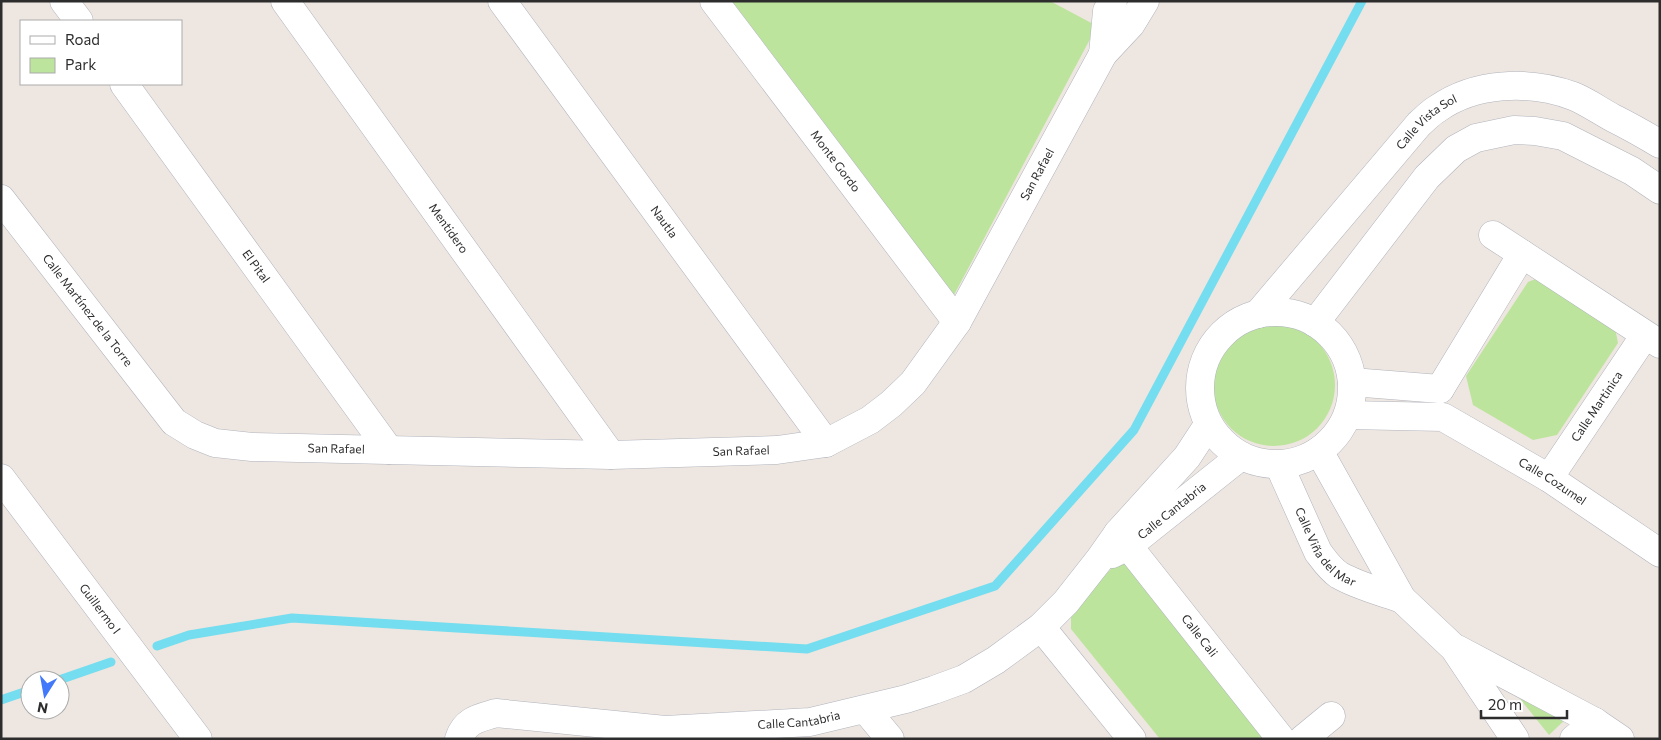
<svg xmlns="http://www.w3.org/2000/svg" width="1661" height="740" font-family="Commissioner,sans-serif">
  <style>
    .green { fill: #bde49d }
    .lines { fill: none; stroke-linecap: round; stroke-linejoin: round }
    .stream { stroke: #74ddef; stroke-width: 9 }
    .minor-casing { stroke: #b0b4bd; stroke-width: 29 }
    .minor { stroke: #fff; stroke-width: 28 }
    .labels { text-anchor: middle; stroke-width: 5; stroke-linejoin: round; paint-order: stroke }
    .street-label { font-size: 12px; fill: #2d2d2d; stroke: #fff }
  </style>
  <rect width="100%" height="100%" fill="#eee6e0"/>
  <g class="green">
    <path d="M732,1H1050L1097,26L954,295Z"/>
    <path d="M1538,278L1615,328L1618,343L1557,435L1533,440L1473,405L1466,376L1528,282Z"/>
    <circle cx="1274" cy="385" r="61"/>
    <path d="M1119,560L1129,562L1262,727V739H1160L1071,629V613Z"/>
    <path d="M1498,671L1568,717L1549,735Z"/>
  </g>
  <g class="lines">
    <g class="stream">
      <path d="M157,646L189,635L292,618L807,649L995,586L1134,430L1362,1"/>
      <path d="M59,680L111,662"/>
      <path d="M1,700L30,690"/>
    </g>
    <defs>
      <g id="minor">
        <path d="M64,1L79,21"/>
        <path id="s1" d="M285,1L611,455"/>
        <path id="s2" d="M502,1L826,443"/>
        <path id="s3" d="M714,1L957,322"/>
        <path d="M1103,54L1107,11L1113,1"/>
        <path id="s4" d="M124,84L389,450"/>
        <path id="s5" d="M1,199L174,422L195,435L215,443L252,447L611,455L777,450L826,443L870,420L891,404L913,383L957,322L1103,54L1131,24L1145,1"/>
        <path d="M1493,235L1660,344"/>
        <circle cx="1276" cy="388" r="76"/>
        <path id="s6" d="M1258,314L1419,124C1425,119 1430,113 1437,109C1475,82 1529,80 1573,96C1586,101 1600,111 1613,118C1629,126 1645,135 1660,144"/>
        <path d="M1315,323L1427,177L1456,149L1476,138L1514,130L1535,131L1563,136L1632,171L1660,190"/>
        <path d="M1352,382L1440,389"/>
        <path d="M1440,389L1522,254"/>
        <path id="s7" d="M1348,415L1443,417L1549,478L1660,553"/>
        <path d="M1319,451L1402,599L1454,648L1515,739"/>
        <path id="s8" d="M1279,465L1318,552C1324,560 1330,569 1339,575C1358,586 1382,592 1402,599"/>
        <path id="s9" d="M1,478L198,739"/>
        <path id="s10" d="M1549,478L1645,335"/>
        <path id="s11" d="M1118,533L1281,739"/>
        <path id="s12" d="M1112,554L1128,546L1241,456"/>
        <path d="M1041,627L1132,739"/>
        <path d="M1457,649L1595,722L1620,739"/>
        <path d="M866,710L890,739"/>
        <path id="s13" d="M459,739C465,720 479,718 496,713L665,730L810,722L906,699L934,690L964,679L996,660L1041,627L1066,602L1099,560L1118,533L1187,457L1208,425"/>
        <path d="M1303,739L1331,716"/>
        <path d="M1574,739L1595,722"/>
      </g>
    </defs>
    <use href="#minor" class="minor-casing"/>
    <use href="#minor" class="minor"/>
  </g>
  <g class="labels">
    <g class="street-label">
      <text dy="4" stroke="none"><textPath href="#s6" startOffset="256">Calle Vista Sol</textPath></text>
      <text dy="4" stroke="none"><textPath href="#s3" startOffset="201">Monte Gordo</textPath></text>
      <text dy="4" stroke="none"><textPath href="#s5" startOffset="1290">San Rafael</textPath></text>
      <text dy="4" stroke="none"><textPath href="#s2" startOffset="274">Nautla</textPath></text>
      <text dy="4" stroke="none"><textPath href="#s1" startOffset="280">Mentidero</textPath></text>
      <text dy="4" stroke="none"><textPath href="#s4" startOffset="225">El Pital</textPath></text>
      <text dy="4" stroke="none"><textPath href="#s5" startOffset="141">Calle Martínez de la Torre</textPath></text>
      <text dy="4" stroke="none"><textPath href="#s10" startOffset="86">Calle Martinica</textPath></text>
      <text dy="4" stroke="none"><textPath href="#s5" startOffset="450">San Rafael</textPath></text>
      <text dy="4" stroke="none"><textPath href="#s5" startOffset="855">San Rafael</textPath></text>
      <text dy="4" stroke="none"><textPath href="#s7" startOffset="222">Calle Cozumel</textPath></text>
      <text dy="4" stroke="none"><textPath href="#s12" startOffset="74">Calle Cantabria</textPath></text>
      <text dy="4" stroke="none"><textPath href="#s8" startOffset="96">Calle Viña del Mar</textPath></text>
      <text dy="4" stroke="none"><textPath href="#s9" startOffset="164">Guillermo I</textPath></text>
      <text dy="4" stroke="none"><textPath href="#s11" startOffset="131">Calle Cali</textPath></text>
      <text dy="4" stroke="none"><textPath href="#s13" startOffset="352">Calle Cantabria</textPath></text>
    </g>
  </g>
  <rect width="1661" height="740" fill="none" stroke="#2d2d2d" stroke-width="5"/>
  <rect x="20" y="20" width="162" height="65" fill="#ffffff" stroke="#ababab"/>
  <rect x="30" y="36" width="25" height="8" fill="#ffffff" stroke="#ababab"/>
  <text x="65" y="45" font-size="15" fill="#2d2d2d">Road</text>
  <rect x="30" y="58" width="25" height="15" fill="#bde49d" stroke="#ababab"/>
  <text x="65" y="70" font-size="15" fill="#2d2d2d">Park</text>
  <g transform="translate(45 695) rotate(191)"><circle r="24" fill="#ffffff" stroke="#ababab"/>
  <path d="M0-4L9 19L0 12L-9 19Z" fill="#4179fa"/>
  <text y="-8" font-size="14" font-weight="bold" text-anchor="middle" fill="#2d2d2d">N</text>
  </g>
  <path d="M1481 710v8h86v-8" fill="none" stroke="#2d2d2d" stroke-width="2.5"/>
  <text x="1488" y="710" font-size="15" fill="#2d2d2d" stroke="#ffffff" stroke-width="4" paint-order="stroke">20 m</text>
</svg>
